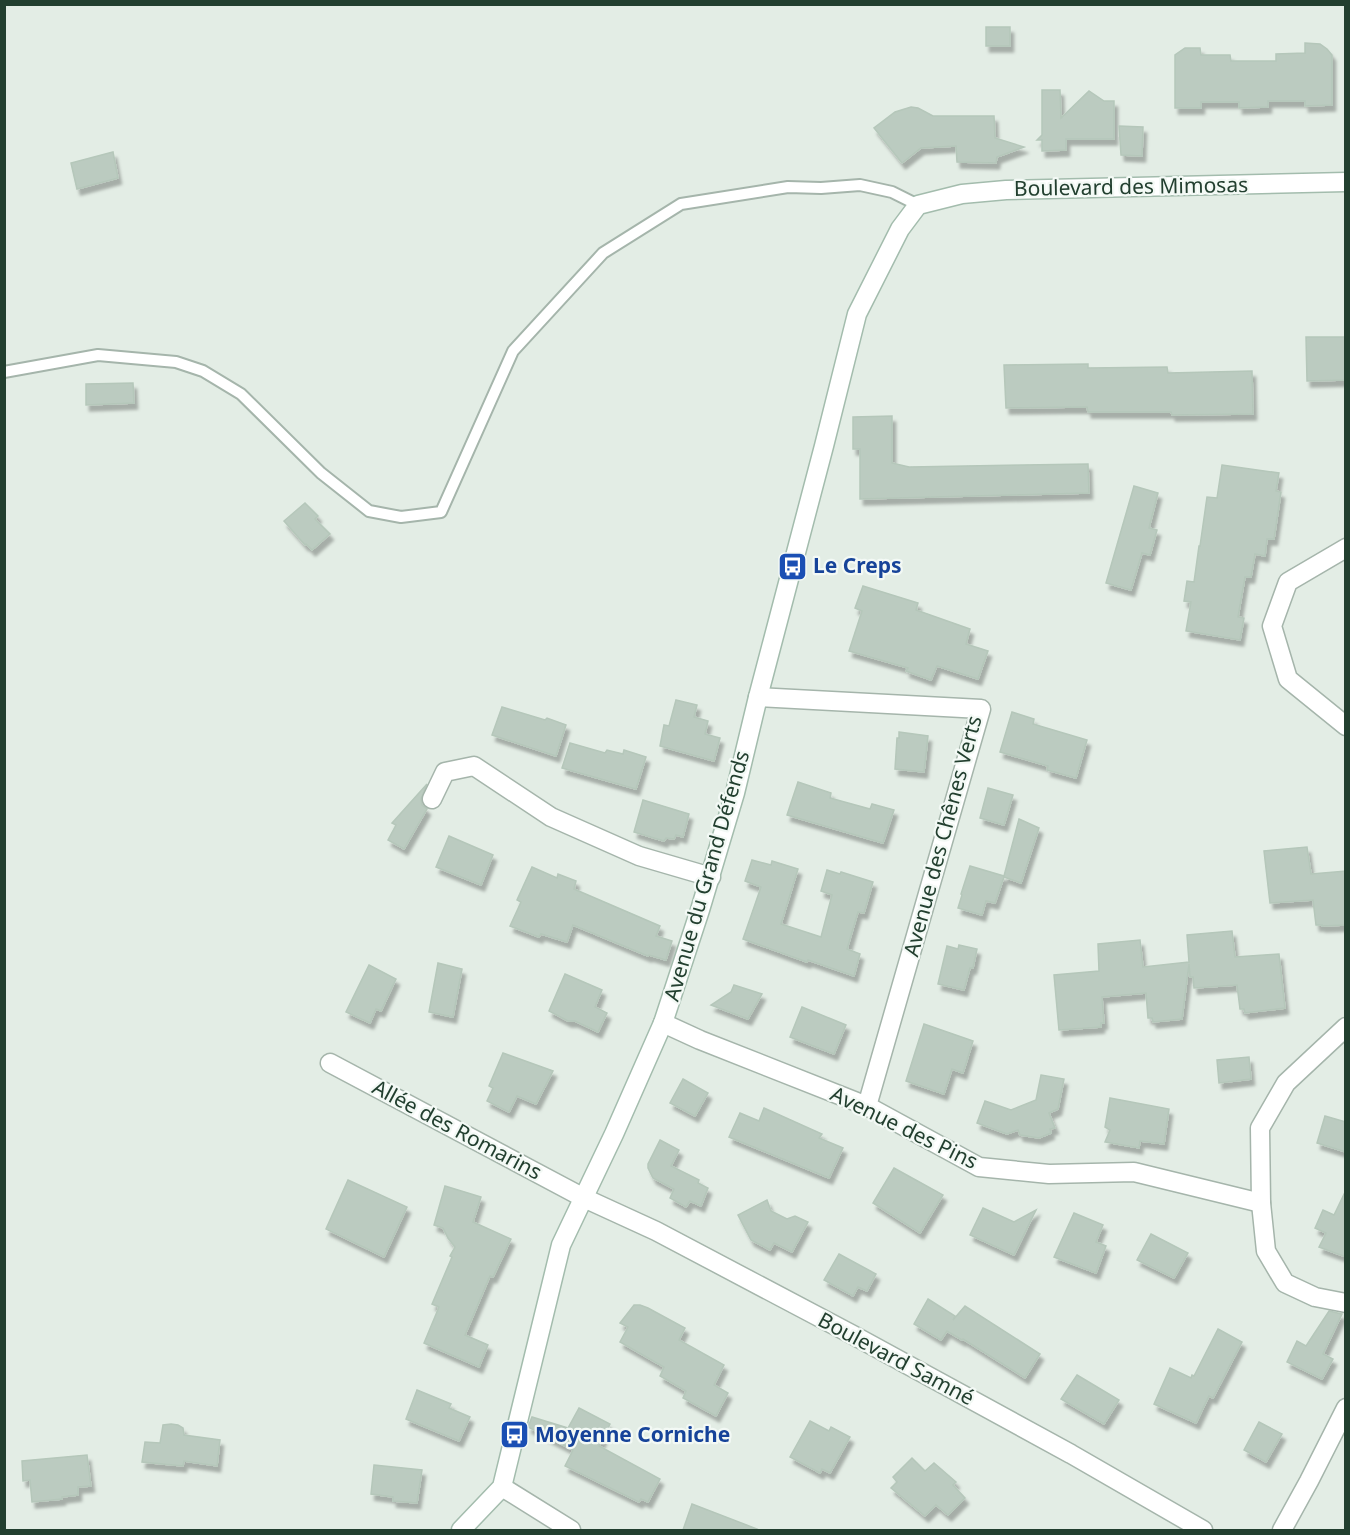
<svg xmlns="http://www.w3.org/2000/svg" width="1350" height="1535" font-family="'Noto Sans',sans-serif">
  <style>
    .building { fill: #bbcbc0; stroke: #b5c7ba; stroke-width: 1.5; filter: url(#shadow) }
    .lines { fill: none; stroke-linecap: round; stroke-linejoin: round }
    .lane-casing { stroke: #a5b5ab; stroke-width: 14 }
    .street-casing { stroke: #a5b5ab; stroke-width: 21 }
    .secondary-casing { stroke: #a3bcad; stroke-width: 21 }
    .lane { stroke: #fff; stroke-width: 10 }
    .street { stroke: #fff; stroke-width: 18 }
    .secondary { stroke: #fff; stroke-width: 18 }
    .labels { text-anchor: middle; stroke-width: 4.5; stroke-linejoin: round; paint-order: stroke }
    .street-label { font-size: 21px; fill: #223f2f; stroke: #f3f9f5 }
    .transit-label { font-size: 21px; font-weight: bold; fill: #164399; stroke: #f3f9f5; text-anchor: start }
  </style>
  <defs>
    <filter id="shadow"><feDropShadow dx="3.5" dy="6" stdDeviation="1.5" flood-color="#0004"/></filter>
  </defs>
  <rect width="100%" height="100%" fill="#e3ede5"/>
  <g class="building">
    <rect x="986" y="27" width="24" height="19"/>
    <path d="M1305,43L1320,44L1327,49L1332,55V105L1305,106V101H1268V107L1239,108V102H1201V108H1175V55L1185,48H1200L1201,55H1230L1231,61H1276V54L1305,53Z"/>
    <path d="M1042,90H1060L1061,118L1089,91L1104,101H1114V139H1066V150L1042,151V140H1037L1042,135Z"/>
    <path d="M911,107L918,108L933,116H994L995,138L1024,147L997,157L996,163L957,162L956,146L921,148L902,163L874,128L895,112Z"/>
    <path d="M1119,126L1143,127L1142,156L1121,155Z"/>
    <path d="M113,152L118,178L77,189L71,163Z"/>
    <path d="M1306,337H1346V380L1307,381Z"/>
    <path d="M1088,364V368L1167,367L1168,373L1252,371L1253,414L1172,415L1171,412H1088L1087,407L1006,408L1004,365Z"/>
    <path d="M133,383L134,403L86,405V384Z"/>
    <path d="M892,416V463L909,467L1088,464L1089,493L860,499V449H853V417Z"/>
    <path d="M1222,465L1279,473L1276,491L1281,492L1274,539H1267L1265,556L1255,554L1251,577H1245L1238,617L1244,618L1240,640L1186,631L1191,602L1184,601L1187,581L1194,582L1199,546H1200L1207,497L1217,498Z"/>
    <path d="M1134,486L1158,493L1149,528L1157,530L1150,555L1142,553L1131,590L1106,583Z"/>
    <path d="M305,503L318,516L315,519L330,534L312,550L306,544L305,545L284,521Z"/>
    <path d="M863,586L918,603L916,610L970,629L966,644L988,651L978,679L937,666L931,680L906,671L908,668L849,651L862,611L855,608Z"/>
    <path d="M676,700L697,705L694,717L708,721L705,734L720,738L714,761L660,746L664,725L669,726Z"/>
    <path d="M502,707L545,720L547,718L566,725L556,756L492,735Z"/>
    <path d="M1012,712L1034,719L1033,724L1087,740L1076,778L1047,770L1048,766L1000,752Z"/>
    <path d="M899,732L928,736L924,772L895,769L897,738H899Z"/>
    <path d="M570,743L605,753L607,750L623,754L624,750L646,757L636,789L562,768Z"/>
    <path d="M798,782L831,793L830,798L870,809L872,804L894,810L883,843L787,815Z"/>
    <path d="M427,784L421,799L422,805L427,809L404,849L388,840L396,825L392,823Z"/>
    <path d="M988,788L1013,795L1004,825L980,818Z"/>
    <path d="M643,800L689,814L683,837L676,835L674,839L666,838L664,841L634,832Z"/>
    <path d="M1019,819L1039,828L1021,883L1004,877L995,903L986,901L982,915L958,908L962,895L961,894L970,866L1004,876Z"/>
    <path d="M449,836L493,855L481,885L436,867Z"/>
    <path d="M1307,847L1311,874L1346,871V925L1322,926V925H1316L1313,900L1270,903L1264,851Z"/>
    <path d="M752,860L771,865L772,861L798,869L781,924L821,937L832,895L821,891L827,870L840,874L841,872L873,882L864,913L858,912L847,949L860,954L854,976L808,960L807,962L743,939L761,887L745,881Z"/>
    <path d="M532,867L557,878L558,874L576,881L574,889L660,926L656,936L672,941L666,960L649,955L648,956L573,925L567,942L541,934L539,937L510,926L521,902L517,900Z"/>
    <path d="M1232,931L1235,957L1279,954L1285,1008L1245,1013L1244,1009H1240L1237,985L1194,988L1193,977H1190L1189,964L1182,1019L1153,1022L1152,1018H1148L1146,993L1102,997L1104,1023H1101V1027L1059,1030L1054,975L1099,971L1098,944L1140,940L1143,967L1189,962L1187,935Z"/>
    <path d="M959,945L977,949L973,968H970L964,990L938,984L947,946L958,949Z"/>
    <path d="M438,963L462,969L453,1017L429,1012Z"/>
    <path d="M369,965L396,979L381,1011L376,1009L370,1023L346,1012Z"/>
    <path d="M565,974L602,990L595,1007L607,1013L598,1032L575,1021H568L549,1011Z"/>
    <path d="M734,985L762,994L748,1019L711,1005L731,992Z"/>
    <path d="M802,1007L846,1025L834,1054L790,1037Z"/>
    <path d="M924,1024L973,1041L963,1073L952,1069L944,1094L906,1081Z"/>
    <path d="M503,1053L553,1071L536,1104L517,1096L509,1112L487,1101L493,1088L489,1086Z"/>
    <path d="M1249,1057L1251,1079L1219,1083L1217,1060Z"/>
    <path d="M1041,1075L1064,1079L1058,1109L1049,1113L1055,1128L1050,1129L1051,1133L1039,1138L1020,1135L1018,1130L1007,1134L977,1123L985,1101L1011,1110L1036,1100Z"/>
    <path d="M683,1079L708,1093L695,1116L670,1103Z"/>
    <path d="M1110,1098L1169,1109L1164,1144L1140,1141L1139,1148L1105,1142L1110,1130L1105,1127Z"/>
    <path d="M764,1108L822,1134L819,1138L843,1148L829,1178L729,1137L740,1113L759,1121Z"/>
    <path d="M1325,1116L1346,1122V1152L1317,1143Z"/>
    <path d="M660,1140L679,1150L671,1166L699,1180L698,1183L708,1188L701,1206L690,1201L686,1207L670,1198L674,1189L653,1178L648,1168V1164Z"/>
    <path d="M894,1168L943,1195L920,1233L873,1203Z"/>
    <path d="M348,1180L407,1207L384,1257L326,1229Z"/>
    <path d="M445,1186L481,1197L473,1222L511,1239L493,1277L490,1276L465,1335L488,1345L479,1367L424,1343L439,1307L432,1304L452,1257L450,1256L455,1247L448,1238L443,1228L434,1225Z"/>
    <path d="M1346,1190V1257L1319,1247L1326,1233L1315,1228L1323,1210L1334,1215Z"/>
    <path d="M767,1200L771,1211L787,1219L795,1216L808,1222L792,1252L774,1243L770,1250L751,1240L738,1215Z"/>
    <path d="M983,1208L1014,1222L1036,1210L1014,1255L970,1235Z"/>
    <path d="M1074,1213L1103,1225L1096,1242L1106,1246L1096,1273L1054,1257Z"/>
    <path d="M1151,1234L1188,1253L1174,1278L1137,1260Z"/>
    <path d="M839,1254L876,1274L867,1291L858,1287L853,1296L824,1280Z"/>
    <path d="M928,1299L955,1316L953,1320L965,1306L1040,1354L1025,1378L963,1339L962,1340L947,1331L941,1340L914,1324Z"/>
    <path d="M634,1305H640L648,1308L685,1328L679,1340L724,1365L714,1385L728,1393L716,1416L683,1398L686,1391L660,1376L664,1367L620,1342L628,1327L620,1323Z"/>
    <path d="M1329,1311L1342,1314L1323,1354L1333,1359L1322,1379L1287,1362L1297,1341L1306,1346Z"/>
    <path d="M1218,1329L1242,1342L1213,1398L1209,1396L1196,1423L1154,1404L1170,1368L1191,1378L1192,1375L1194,1376Z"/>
    <path d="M1077,1375L1119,1400L1104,1424L1061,1399Z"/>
    <path d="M417,1390L451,1404L449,1408L470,1417L459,1441L406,1419Z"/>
    <path d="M579,1408L610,1424L599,1446L660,1479L648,1502L641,1499L639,1502L565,1466L573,1450L528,1427L532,1417L568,1428Z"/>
    <path d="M810,1421L829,1431L831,1427L850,1437L830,1473L822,1469L820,1473L790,1457Z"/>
    <path d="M1259,1422L1282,1434L1266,1462L1244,1450Z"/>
    <path d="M171,1424L178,1425L183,1428L184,1435L220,1440L217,1466L184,1461L183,1466L142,1462L145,1442L160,1443L163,1425Z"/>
    <path d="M87,1455L91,1486L78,1487V1495L62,1497V1499L32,1502L30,1480L23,1481L22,1461Z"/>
    <path d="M912,1458L925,1471L934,1463L956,1482L953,1485L965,1498L948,1515L936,1505L925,1516L891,1488L897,1482L893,1477Z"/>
    <path d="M374,1465L422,1470L417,1503L393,1501V1497L371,1494Z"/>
    <path d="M692,1504L757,1529L756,1530H683Z"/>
  </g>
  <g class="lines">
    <defs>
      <path id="lane" d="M4,372L98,355L176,362L203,371L241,394L321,473L369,511L401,517L441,512L513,351L603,253L681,204L788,187L821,188L860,185L892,192L918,205"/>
      <g id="street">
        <path d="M1346,548L1288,582L1272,626L1288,679L1346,726"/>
        <path d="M758,697L981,709L867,1106"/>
        <path d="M432,799L445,772L474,766L551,817L639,856L711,877"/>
        <path d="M663,1023L700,1040L867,1106L979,1167L1049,1174L1134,1172L1261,1203"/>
        <path d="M1346,1027L1286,1083L1260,1128L1261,1203L1266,1251L1285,1283L1315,1297L1346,1303"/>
        <path d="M330,1063L584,1198L656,1231L853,1335L1071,1454L1203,1530"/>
        <path d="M502,1487L571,1530"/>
        <path d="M1282,1530L1309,1481L1346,1408"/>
      </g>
      <path id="secondary" d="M461,1530L502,1487L561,1245L614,1134L663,1023L700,910L735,793L758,697L824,446L857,314L900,229L918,205L962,194L1006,190L1346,182"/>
    </defs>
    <use href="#lane" class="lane-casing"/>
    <use href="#street" class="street-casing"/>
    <use href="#secondary" class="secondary-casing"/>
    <use href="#lane" class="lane"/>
    <use href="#street" class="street"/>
    <use href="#secondary" class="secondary"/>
  </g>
  <defs>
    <symbol id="bus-square" viewBox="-11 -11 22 22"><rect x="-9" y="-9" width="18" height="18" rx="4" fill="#1a4fb4" stroke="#f3f9f5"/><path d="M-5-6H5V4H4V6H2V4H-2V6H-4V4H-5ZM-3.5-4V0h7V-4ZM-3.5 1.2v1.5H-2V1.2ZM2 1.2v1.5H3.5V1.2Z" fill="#fff"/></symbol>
  </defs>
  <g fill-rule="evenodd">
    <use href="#bus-square" x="776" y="550" width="33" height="33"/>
    <use href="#bus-square" x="498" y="1418" width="33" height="33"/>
  </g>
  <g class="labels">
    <g class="street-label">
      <text transform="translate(1131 187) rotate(-1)" y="7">Boulevard des Mimosas</text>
      <text transform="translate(943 836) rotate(-75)" y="7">Avenue des Chênes Verts</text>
      <text transform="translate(707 876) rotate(-74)" y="7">Avenue du Grand Défends</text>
      <text transform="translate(904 1128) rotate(26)" y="7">Avenue des Pins</text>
      <text transform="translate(457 1130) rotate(28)" y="7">Allée des Romarins</text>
      <text transform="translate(896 1359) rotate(28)" y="7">Boulevard Samné</text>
    </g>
    <g class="transit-label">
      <text x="813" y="573">Le Creps</text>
      <text x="535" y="1442">Moyenne Corniche</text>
    </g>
  </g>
  <rect width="1350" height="1535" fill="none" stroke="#223f2f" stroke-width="12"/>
</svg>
